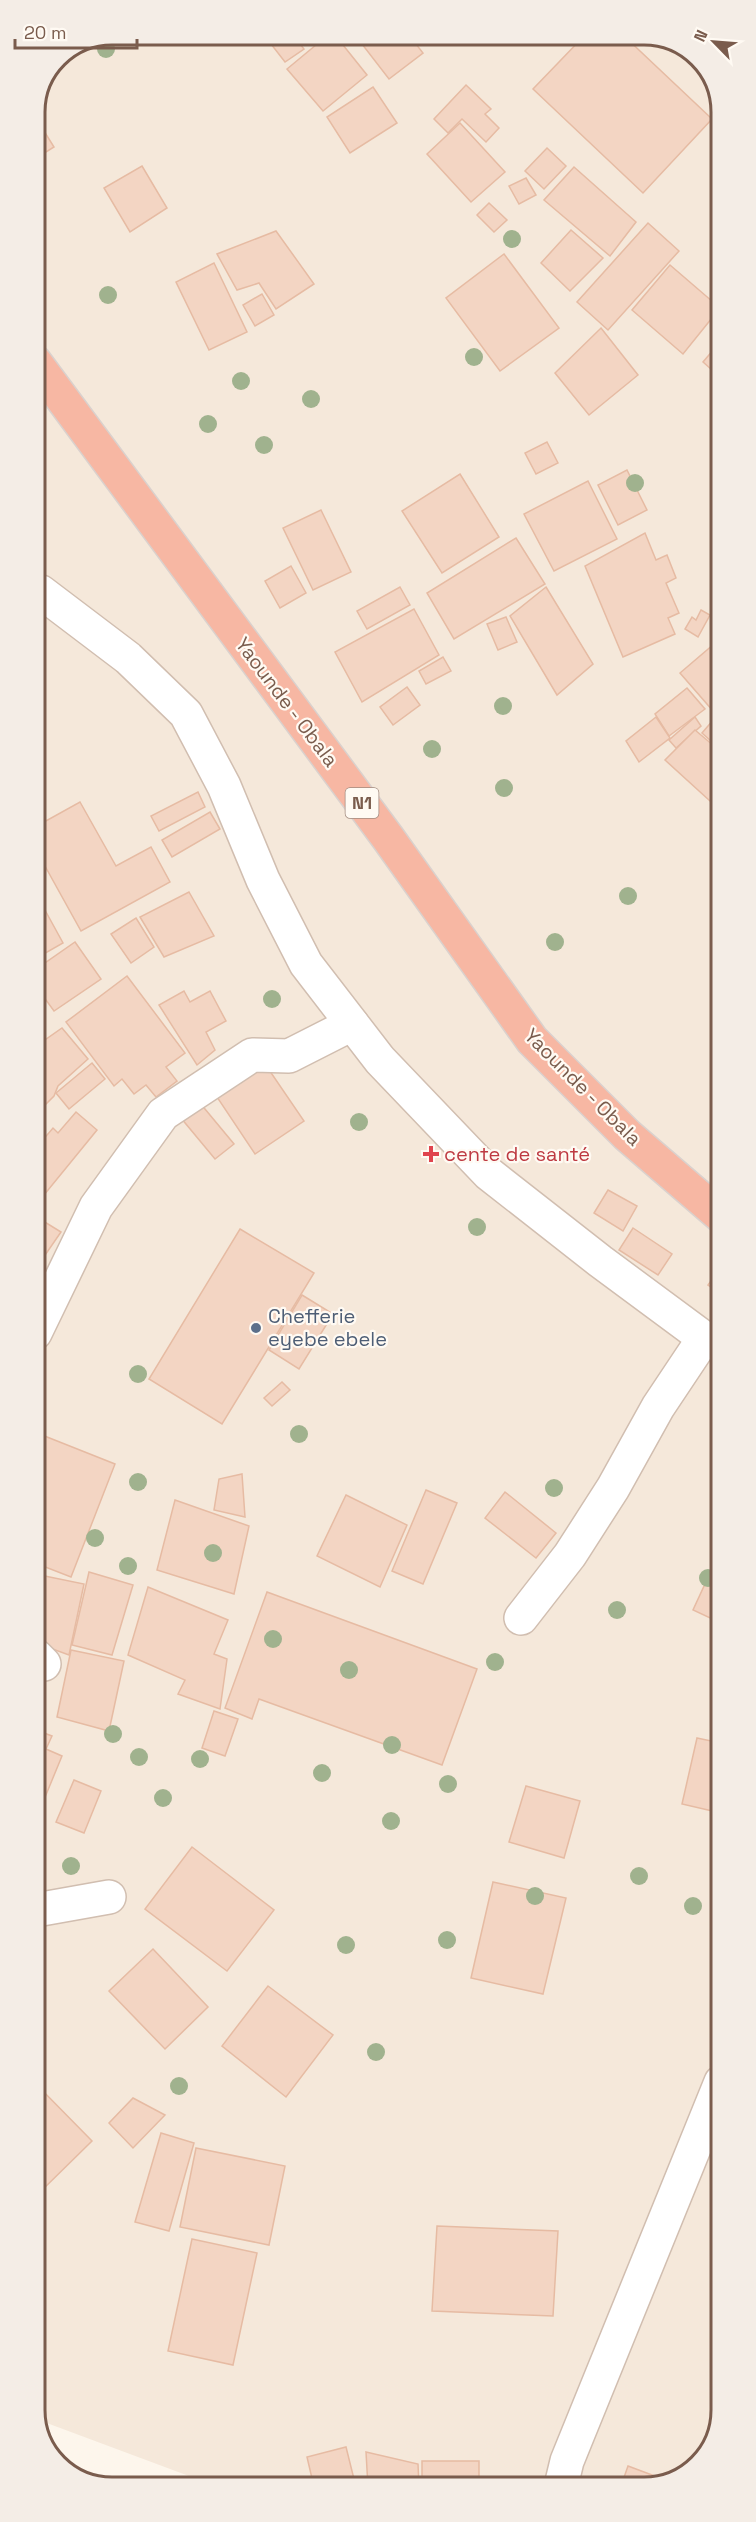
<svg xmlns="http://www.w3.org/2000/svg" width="756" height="2522" font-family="'Space Grotesk',sans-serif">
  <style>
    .residential { fill: #f5e8da }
    .building { fill: #f3d5c3; stroke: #e6bba3; stroke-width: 1.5 }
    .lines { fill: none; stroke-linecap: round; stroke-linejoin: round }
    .minor-casing { stroke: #d1beb0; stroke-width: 36 }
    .highway-casing { stroke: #dad1cd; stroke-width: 36 }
    .minor { stroke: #fff; stroke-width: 33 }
    .highway { stroke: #f7b7a3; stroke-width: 33 }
    .tree { fill: #a0b28e }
    .health-dot { fill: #e0444e; stroke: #fffaf3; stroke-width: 2 }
    .service-dot { fill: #5c6f8a; stroke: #fffaf3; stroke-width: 2 }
    .labels { text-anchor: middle; stroke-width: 4.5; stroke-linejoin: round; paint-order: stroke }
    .shield { fill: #fffaf3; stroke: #a28b7f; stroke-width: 1.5 }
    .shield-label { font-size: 18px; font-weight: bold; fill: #7a5c4d }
    .street-label { font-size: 20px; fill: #7a5c4d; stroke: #fffaf3 }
    .health-label { font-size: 20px; fill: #be3a42; stroke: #fffaf3; text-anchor: start }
    .service-label { font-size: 20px; fill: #4e5e75; stroke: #fffaf3; text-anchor: start }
    .rim { fill: none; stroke: #7a5c4d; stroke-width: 3 }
  </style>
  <rect width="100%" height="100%" fill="#fdf6ec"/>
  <path class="residential" d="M112,35H654L695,54L720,96L721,2411L703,2461L660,2486L206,2487L205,2482L36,2419L35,111L57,57Z"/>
  <g class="building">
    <path d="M264,35H293L304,49L285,62Z"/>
    <path d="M328,35H335L367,75L323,111L287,69Z"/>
    <path d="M355,35H409L423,53L389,79Z"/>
    <path d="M585,35H623L712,119L643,193L533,89Z"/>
    <path d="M466,85L491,109L485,114L499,128L486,142L462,119L448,133L434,119Z"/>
    <path d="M373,87L397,123L350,153L327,117Z"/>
    <path d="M39,123L54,147L35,159V126Z"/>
    <path d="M460,123L505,172L471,202L427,154Z"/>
    <path d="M547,148L566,166L544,189L525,171Z"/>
    <path d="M142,166L167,208L130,232L104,188Z"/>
    <path d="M574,167L636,222L610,256L544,200Z"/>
    <path d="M526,178L536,195L519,204L509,186Z"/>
    <path d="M489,203L507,220L494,232L477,215Z"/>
    <path d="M648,223L679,251L608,330L577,302Z"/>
    <path d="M571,230L603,258L570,291L541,263Z"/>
    <path d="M276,231L314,284L276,309L259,283L237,290L217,254Z"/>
    <path d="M504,254L559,328L500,371L446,298Z"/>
    <path d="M214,263L247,332L209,350L176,282Z"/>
    <path d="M670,265L720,308L683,354L632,310Z"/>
    <path d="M262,294L274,315L255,326L243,305Z"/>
    <path d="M601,328L638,375L589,415L555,373Z"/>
    <path d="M720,342V377L703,362Z"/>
    <path d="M547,442L558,463L536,474L525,453Z"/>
    <path d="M627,470L647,510L618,525L598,485Z"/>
    <path d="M460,474L499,537L442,573L402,511Z"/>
    <path d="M588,481L617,539L554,571L524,514Z"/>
    <path d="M321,510L351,572L313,590L283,528Z"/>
    <path d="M645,533L656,560L667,555L676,578L666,583L679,613L668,618L675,634L623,657L585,566Z"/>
    <path d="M516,538L545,584L454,639L427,593Z"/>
    <path d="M291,566L306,593L280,608L265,581Z"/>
    <path d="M400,587L410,605L367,629L357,611Z"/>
    <path d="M546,587L593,664L557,695L510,616Z"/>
    <path d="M414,609L439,655L362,702L335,652Z"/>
    <path d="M701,610L710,615L698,637L685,629L692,617L696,620Z"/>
    <path d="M506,617L517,642L498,650L487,624Z"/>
    <path d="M714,644L717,647L720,644V719L680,673Z"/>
    <path d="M443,657L451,671L426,684L419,671Z"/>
    <path d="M407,687L420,705L393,725L380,707Z"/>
    <path d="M687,688L705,709L669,736L655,714Z"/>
    <path d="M656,717L670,738L639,762L626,741Z"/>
    <path d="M695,717L701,726L676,748L669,740Z"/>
    <path d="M714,719L720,724V749L702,733Z"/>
    <path d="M695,730L720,751V790L710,801L665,760Z"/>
    <path d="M198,792L205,807L159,831L151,816Z"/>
    <path d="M80,802L116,866L151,847L170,882L81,931L35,848V827Z"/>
    <path d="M720,805V822L713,811Z"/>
    <path d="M210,812L220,829L172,857L162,840Z"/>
    <path d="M189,892L214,936L164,957L140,917Z"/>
    <path d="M40,901L63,943L35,959V903Z"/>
    <path d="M136,918L154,947L131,963L111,934Z"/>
    <path d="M75,942L101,979L54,1011L35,985V970Z"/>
    <path d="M127,976L185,1053L166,1067L177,1081L156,1097L146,1085L134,1094L122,1079L114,1086L66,1022Z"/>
    <path d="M184,991L190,1002L210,991L226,1021L206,1032L215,1050L197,1065L159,1005Z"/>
    <path d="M62,1028L88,1059L58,1086L54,1096L35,1115V1047Z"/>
    <path d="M263,1061L304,1121L255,1154L215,1094Z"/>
    <path d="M92,1063L105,1079L69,1109L56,1093Z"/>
    <path d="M200,1103L234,1144L215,1159L181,1118Z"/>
    <path d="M76,1112L97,1130L44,1195L35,1188V1149L53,1128L58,1133Z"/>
    <path d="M608,1190L637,1206L623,1231L594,1213Z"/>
    <path d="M35,1216L61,1232L41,1261L35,1258Z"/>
    <path d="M633,1228L672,1254L658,1275L619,1250Z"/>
    <path d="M240,1229L314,1273L222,1424L149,1379Z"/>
    <path d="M721,1267V1294L708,1285Z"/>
    <path d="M302,1295L333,1314L299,1369L269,1350Z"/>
    <path d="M282,1382L290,1390L272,1406L264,1398Z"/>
    <path d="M42,1435L115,1464L71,1577L35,1563V1452Z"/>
    <path d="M242,1474L245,1517L214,1510L219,1479Z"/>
    <path d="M426,1490L457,1503L423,1584L392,1571Z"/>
    <path d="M505,1492L556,1533L536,1558L485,1518Z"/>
    <path d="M346,1495L407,1525L380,1587L317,1556Z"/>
    <path d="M175,1500L249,1526L234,1594L157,1570Z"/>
    <path d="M717,1558L721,1560V1623L693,1610Z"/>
    <path d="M89,1572L133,1585L112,1655L72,1645Z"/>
    <path d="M35,1574L84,1584L69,1655L36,1643Z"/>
    <path d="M148,1587L228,1620L214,1654L227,1659L220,1709L178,1694L185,1680L128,1655Z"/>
    <path d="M267,1592L477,1669L442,1765L259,1699L252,1719L225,1708Z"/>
    <path d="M71,1650L124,1661L109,1731L57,1717Z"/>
    <path d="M214,1711L238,1719L225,1756L202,1748Z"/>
    <path d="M36,1730L52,1736L46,1749L62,1756L36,1819Z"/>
    <path d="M697,1738L721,1743V1813L682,1804Z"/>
    <path d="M74,1780L101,1791L84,1833L56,1822Z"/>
    <path d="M526,1786L580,1801L564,1858L509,1842Z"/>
    <path d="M192,1847L274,1910L227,1971L145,1909Z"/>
    <path d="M493,1882L566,1898L543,1994L471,1978Z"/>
    <path d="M153,1949L208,2007L165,2049L109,1991Z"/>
    <path d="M268,1986L333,2035L286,2097L222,2046Z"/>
    <path d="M36,2084L92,2141L36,2196Z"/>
    <path d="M133,2098L165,2115L133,2148L109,2123Z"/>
    <path d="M161,2133L194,2143L169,2231L135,2222Z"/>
    <path d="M196,2148L285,2166L269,2245L180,2227Z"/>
    <path d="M437,2226L558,2231L553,2316L432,2311Z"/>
    <path d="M192,2239L257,2253L233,2365L168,2351Z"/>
    <path d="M708,2438L711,2439L703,2461L697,2464Z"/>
    <path d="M346,2447L356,2487H314L307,2457Z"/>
    <path d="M366,2452L418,2464L419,2487H368Z"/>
    <path d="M422,2461H479V2486L422,2487Z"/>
    <path d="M628,2466L660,2478L657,2486H621Z"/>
  </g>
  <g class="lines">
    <defs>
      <g id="minor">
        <path d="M41,592L128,658L186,714L224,786L263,880L306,964L380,1060L489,1174L600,1261L704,1338L721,1343"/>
        <path d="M35,1333L96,1207L163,1114L252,1055L289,1056L352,1024"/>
        <path d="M521,1618L570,1555L613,1488L658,1407L704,1338"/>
        <path d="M36,1656L44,1664"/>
        <path d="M36,1910L109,1897"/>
        <path d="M561,2486L567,2461L721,2082"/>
      </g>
      <path id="highway" d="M35,362L388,838L532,1040L627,1135L721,1216"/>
    </defs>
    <use href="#minor" class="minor-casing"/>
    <use href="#highway" class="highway-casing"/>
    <use href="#minor" class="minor"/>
    <use href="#highway" class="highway"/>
  </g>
  <g class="tree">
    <circle cx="106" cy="49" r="9"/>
    <circle cx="512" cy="239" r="9"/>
    <circle cx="108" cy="295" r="9"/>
    <circle cx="474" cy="357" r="9"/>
    <circle cx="241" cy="381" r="9"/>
    <circle cx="311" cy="399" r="9"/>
    <circle cx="208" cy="424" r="9"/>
    <circle cx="264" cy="445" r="9"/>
    <circle cx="635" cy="483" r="9"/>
    <circle cx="503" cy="706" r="9"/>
    <circle cx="432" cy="749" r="9"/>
    <circle cx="504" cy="788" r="9"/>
    <circle cx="628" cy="896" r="9"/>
    <circle cx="555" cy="942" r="9"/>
    <circle cx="272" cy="999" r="9"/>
    <circle cx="359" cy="1122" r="9"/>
    <circle cx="477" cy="1227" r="9"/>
    <circle cx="138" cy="1374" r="9"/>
    <circle cx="299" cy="1434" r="9"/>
    <circle cx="138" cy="1482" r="9"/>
    <circle cx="554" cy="1488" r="9"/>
    <circle cx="95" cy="1538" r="9"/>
    <circle cx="213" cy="1553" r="9"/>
    <circle cx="128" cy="1566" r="9"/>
    <circle cx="708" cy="1578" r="9"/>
    <circle cx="617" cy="1610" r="9"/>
    <circle cx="273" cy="1639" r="9"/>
    <circle cx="495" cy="1662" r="9"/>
    <circle cx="349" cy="1670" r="9"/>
    <circle cx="113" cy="1734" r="9"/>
    <circle cx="392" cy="1745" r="9"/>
    <circle cx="139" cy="1757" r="9"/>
    <circle cx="200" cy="1759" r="9"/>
    <circle cx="322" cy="1773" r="9"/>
    <circle cx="448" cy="1784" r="9"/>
    <circle cx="163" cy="1798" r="9"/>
    <circle cx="391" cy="1821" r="9"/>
    <circle cx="71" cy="1866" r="9"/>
    <circle cx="639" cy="1876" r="9"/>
    <circle cx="535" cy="1896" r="9"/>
    <circle cx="693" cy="1906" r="9"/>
    <circle cx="447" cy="1940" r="9"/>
    <circle cx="346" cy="1945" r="9"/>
    <circle cx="376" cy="2052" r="9"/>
    <circle cx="179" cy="2086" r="9"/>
  </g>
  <path class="health-dot" d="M428 1145h6v6h6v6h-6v6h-6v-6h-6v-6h6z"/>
  <circle class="service-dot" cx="256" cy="1328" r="6"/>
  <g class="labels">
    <rect class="shield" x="345.5" y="788" width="33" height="30" rx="4.5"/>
    <g class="shield-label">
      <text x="362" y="809">N1</text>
    </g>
    <g class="street-label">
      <text transform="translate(287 702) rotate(53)" y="7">Yaounde - Obala</text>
      <text transform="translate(583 1087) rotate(45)" y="7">Yaounde - Obala</text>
    </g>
    <g class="health-label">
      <text x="444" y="1161">cente de santé</text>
    </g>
    <g class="service-label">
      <text x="268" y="1323">Chefferie<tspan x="268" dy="23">eyebe ebele</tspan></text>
    </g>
  </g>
  <path d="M0 0H756V2522H0ZM112 45H644A67 67 0 0 1 711 112V2410A67 67 0 0 1 644 2477H112A67 67 0 0 1 45 2410V112A67 67 0 0 1 112 45Z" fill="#f4ede6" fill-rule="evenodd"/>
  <path class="rim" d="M112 45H644A67 67 0 0 1 711 112V2410A67 67 0 0 1 644 2477H112A67 67 0 0 1 45 2410V112A67 67 0 0 1 112 45Z"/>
  <g transform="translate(714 42) rotate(295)" stroke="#fffaf3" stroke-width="4.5" paint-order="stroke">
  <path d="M0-4.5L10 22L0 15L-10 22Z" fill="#7a5c4d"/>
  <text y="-9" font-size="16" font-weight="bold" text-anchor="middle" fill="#7a5c4d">N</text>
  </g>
  <path d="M15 39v9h122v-9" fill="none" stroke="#7a5c4d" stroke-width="3"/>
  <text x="24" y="39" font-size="18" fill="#7a5c4d" stroke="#fffaf3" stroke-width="4.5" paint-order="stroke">20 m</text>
</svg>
